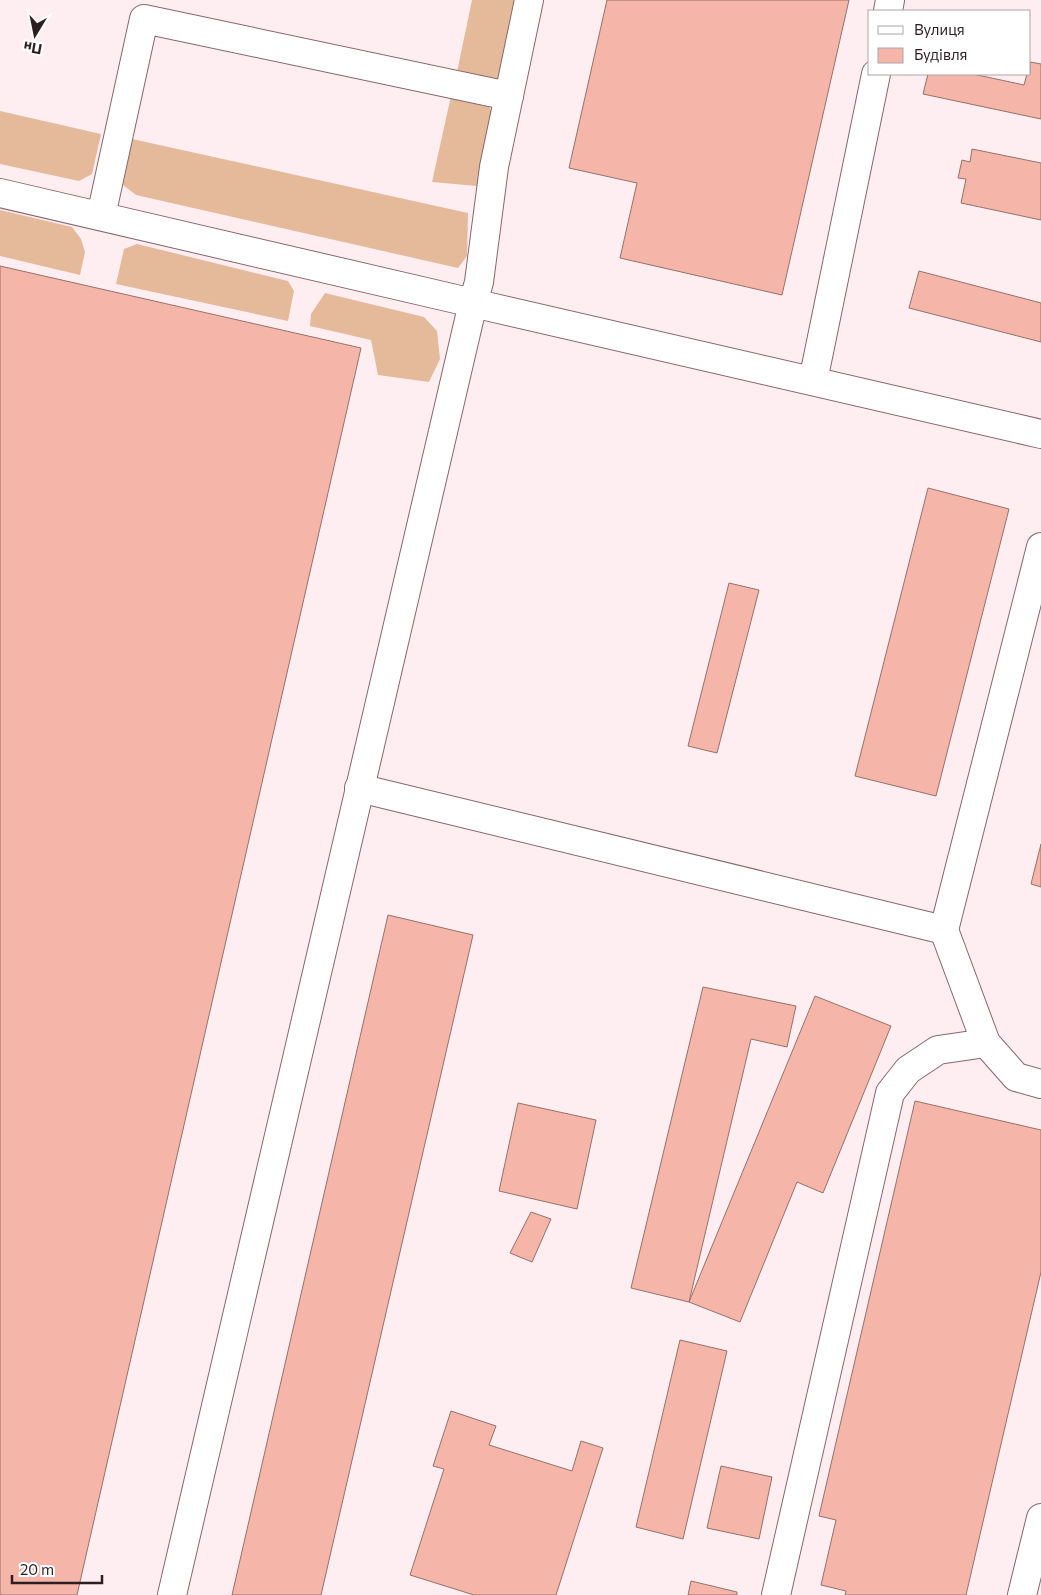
<svg xmlns="http://www.w3.org/2000/svg" width="1041" height="1595" font-family="Commissioner,sans-serif">
  <style>
    .grass { fill: #e5ba9a }
    .building { fill: #f5b5a9; stroke: #95716a }
    .lines { fill: none; stroke-linecap: round; stroke-linejoin: round }
    .minor-casing { stroke: #89666e; stroke-width: 30 }
    .minor { stroke: #fff; stroke-width: 28 }
  </style>
  <rect width="100%" height="100%" fill="#ffeef1"/>
  <g class="grass">
    <path d="M472,0H518L502,76L495,79L457,72Z"/>
    <path d="M451,96L489,107L493,113L477,186L432,182Z"/>
    <path d="M0,111L101,134L92,174L79,181L0,164Z"/>
    <path d="M132,139L468,213L467,256L458,268L136,195L123,185Z"/>
    <path d="M0,210L72,227L81,239L85,252L80,275L0,256Z"/>
    <path d="M137,244L288,281L294,291L288,321L116,284L124,249Z"/>
    <path d="M325,293L424,317L437,331L440,359L429,382L378,375L371,340L310,326L311,314Z"/>
  </g>
  <g class="building">
    <path d="M607,0H849L782,295L620,258L637,183L569,168Z"/>
    <path d="M1030,62L1041,64V119L923,94L928,74H973L1024,85L1027,74H1030Z"/>
    <path d="M972,149L1041,163V220L961,203L966,179L958,178L962,160L970,162Z"/>
    <path d="M0,266L361,348L77,1595H0Z"/>
    <path d="M919,271L1041,303V342L909,308Z"/>
    <path d="M928,488L1009,509L936,796L855,776Z"/>
    <path d="M729,583L759,590L717,753L688,746Z"/>
    <path d="M1041,844V887L1031,884Z"/>
    <path d="M388,915L473,935L321,1595H232Z"/>
    <path d="M703,987L796,1006L787,1047L751,1039L689,1302L631,1288Z"/>
    <path d="M815,996L891,1026L823,1193L797,1182L740,1322L689,1302Z"/>
    <path d="M915,1101L1041,1130V1272L966,1595H845L846,1591L821,1585L836,1520L819,1516Z"/>
    <path d="M518,1103L596,1120L577,1209L499,1191Z"/>
    <path d="M531,1212L551,1219L532,1262L510,1253Z"/>
    <path d="M680,1340L727,1351L683,1539L636,1527Z"/>
    <path d="M451,1411L496,1426L489,1445L572,1471L581,1441L603,1448L556,1595H474L410,1575L444,1469L433,1466Z"/>
    <path d="M721,1466L772,1477L759,1539L707,1528Z"/>
    <path d="M691,1581L737,1592V1595H688Z"/>
  </g>
  <g class="lines">
    <defs>
      <g id="minor">
        <path d="M529,0L494,167L479,282L473,303L1041,434"/>
        <path d="M888,11L890,0"/>
        <path d="M0,193L473,303L172,1595"/>
        <path d="M101,216L144,19L509,96"/>
        <path d="M813,381L876,74"/>
        <path d="M359,788L944,930L1041,547"/>
        <path d="M944,930L986,1043L1016,1077L1041,1084"/>
        <path d="M776,1595L890,1093L908,1070L938,1050L986,1043"/>
        <path d="M1022,1595L1041,1518"/>
      </g>
    </defs>
    <use href="#minor" class="minor-casing"/>
    <use href="#minor" class="minor"/>
  </g>
  <rect x="868" y="10" width="162" height="65" fill="#ffffff" stroke="#aba5a7"/>
  <rect x="878" y="26" width="25" height="8" fill="#ffffff" stroke="#aba5a7"/>
  <text x="914" y="35" font-size="15" fill="#2d1e22">Вулиця</text>
  <rect x="878" y="48" width="25" height="15" fill="#f5b5a9" stroke="#aba5a7"/>
  <text x="914" y="60" font-size="15" fill="#2d1e22">Будівля</text>
  <g transform="translate(35 35) rotate(190)" stroke="#ffffff" stroke-width="4" paint-order="stroke">
  <path d="M0-4L9 19L0 12L-9 19Z" fill="#2d1e22"/>
  <text y="-8" font-size="14" font-weight="bold" text-anchor="middle" fill="#2d1e22">Пн</text>
  </g>
  <path d="M12 1575v8h90v-8" fill="none" stroke="#2d1e22" stroke-width="2.5"/>
  <text x="20" y="1575" font-size="15" fill="#2d1e22" stroke="#ffffff" stroke-width="4" paint-order="stroke">20 m</text>
</svg>
